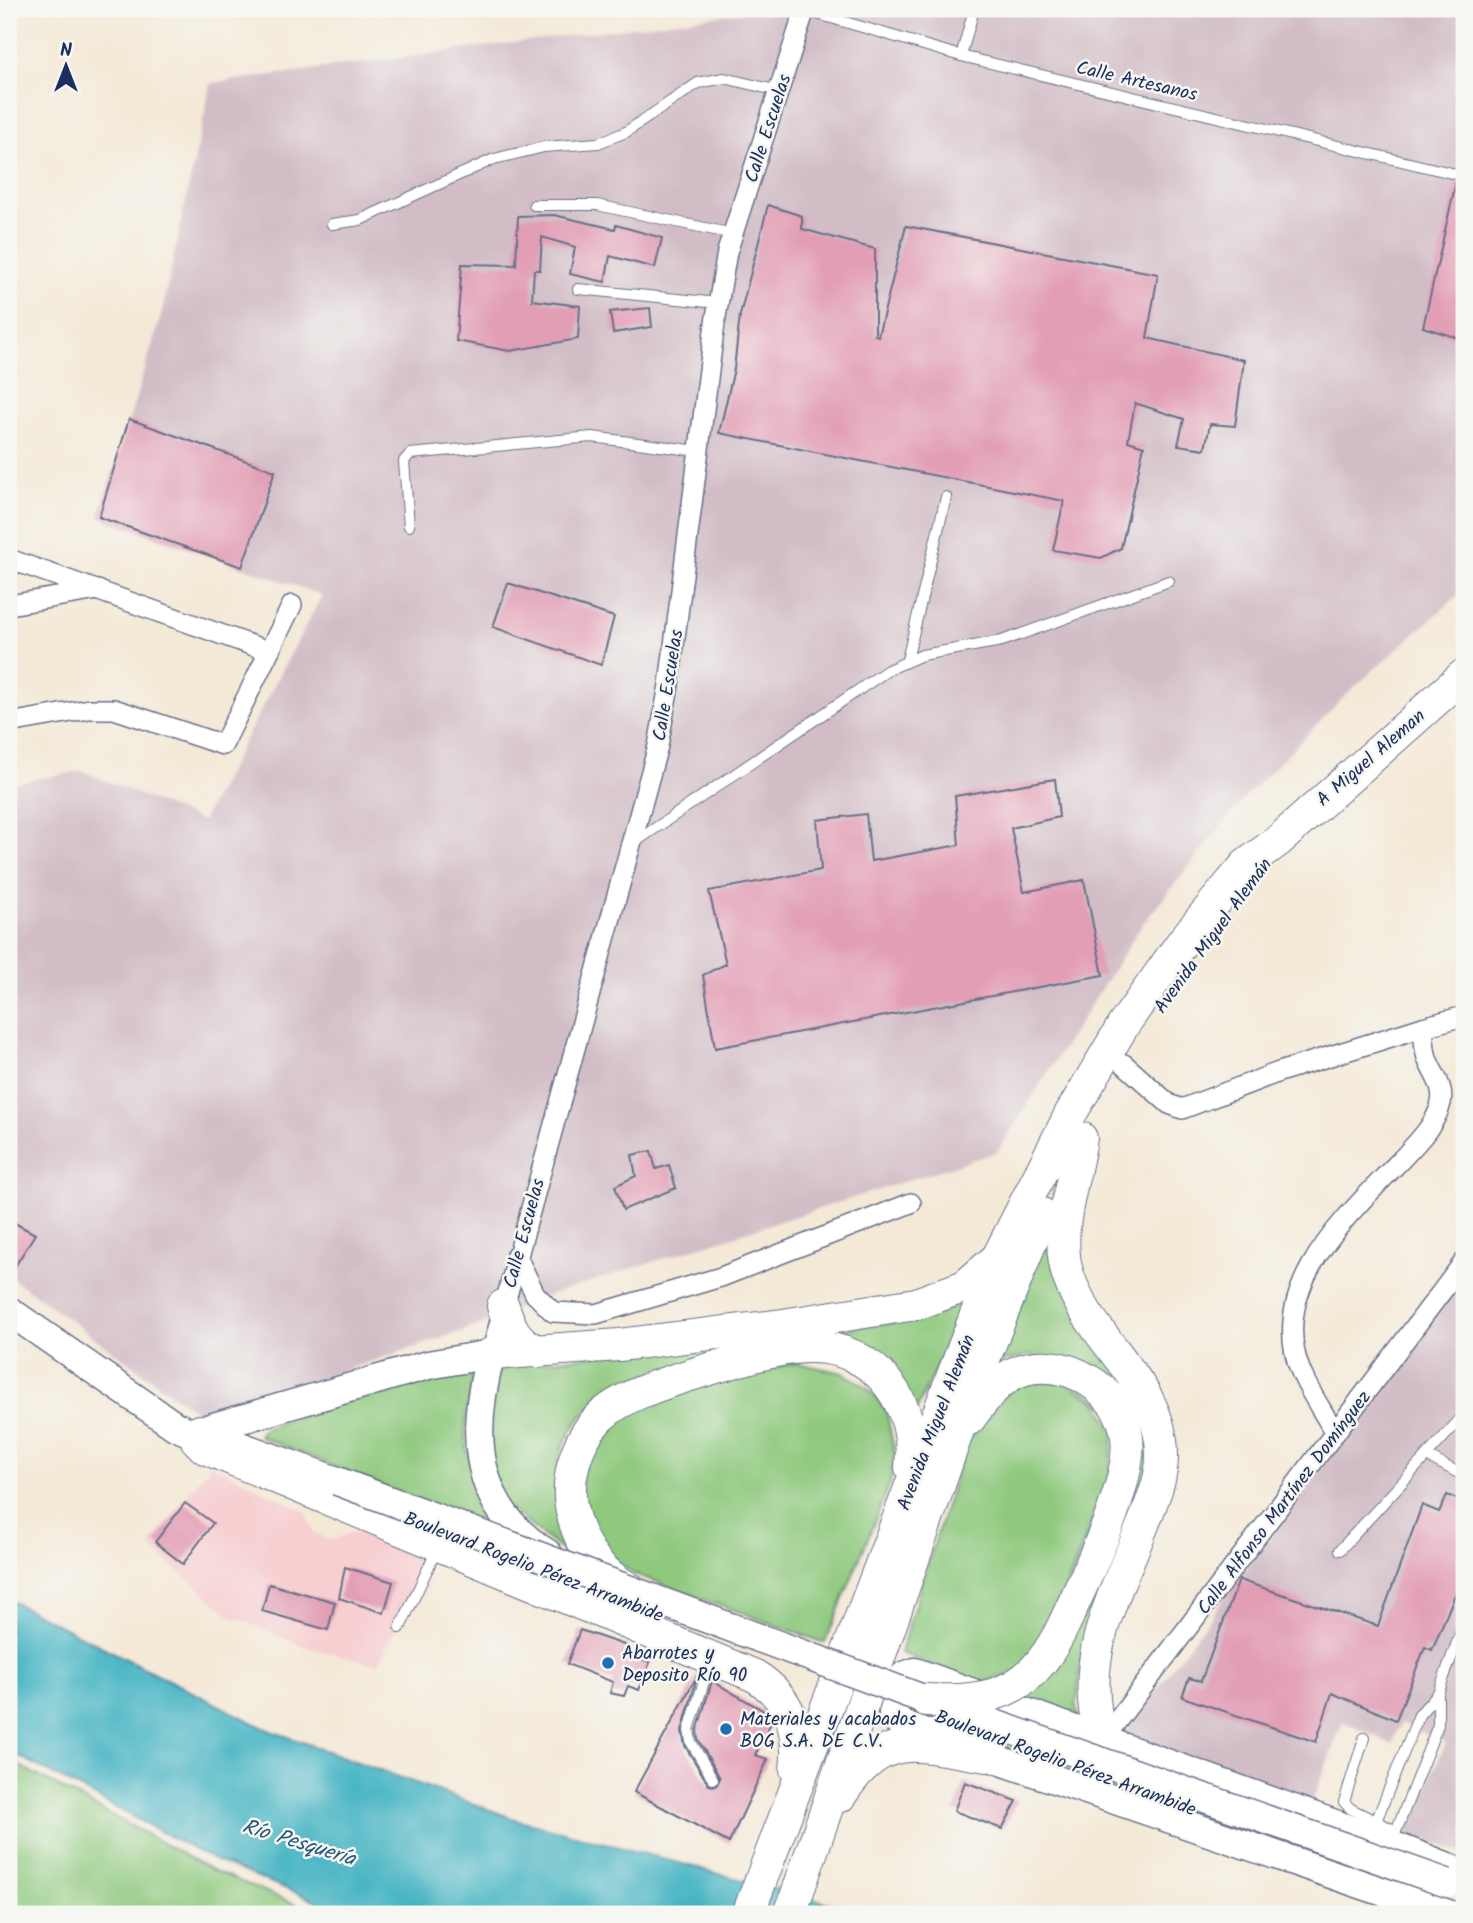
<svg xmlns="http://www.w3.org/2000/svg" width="1473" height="1923" font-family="Kalam,sans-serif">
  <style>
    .built { fill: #f7cfd1 }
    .industrial { fill: #d2bdc6 }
    .green { fill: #8fc97e; stroke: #557c6e; stroke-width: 2 }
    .water { fill: #48b5c4; stroke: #327291; stroke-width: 2 }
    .building { fill: #e29eb5 }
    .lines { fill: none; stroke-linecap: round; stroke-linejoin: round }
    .lane-casing { stroke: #677088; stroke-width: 12 }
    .street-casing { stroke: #677088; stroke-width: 22 }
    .secondary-casing { stroke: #677088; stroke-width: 31 }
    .primary-casing { stroke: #677088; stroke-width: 34 }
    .lane { stroke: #fff; stroke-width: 10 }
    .street { stroke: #fff; stroke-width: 19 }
    .secondary { stroke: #fff; stroke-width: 28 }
    .primary { stroke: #fff; stroke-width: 32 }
    .secondary-bridge-casing { stroke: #677088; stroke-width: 31; stroke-linecap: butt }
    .primary-bridge-casing { stroke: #677088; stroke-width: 34; stroke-linecap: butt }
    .secondary-bridge { stroke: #fff; stroke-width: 28 }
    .primary-bridge { stroke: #fff; stroke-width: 32 }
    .poi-dot { fill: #1f6fb2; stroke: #f6f6f2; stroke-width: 2.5 }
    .labels { text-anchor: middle; stroke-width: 5; stroke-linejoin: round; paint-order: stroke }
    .street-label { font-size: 19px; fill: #1b2f5e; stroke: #f6f6f2 }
    .poi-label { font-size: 19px; fill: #1b2f5e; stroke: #f6f6f2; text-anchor: start }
    .water-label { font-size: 21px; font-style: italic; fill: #28577d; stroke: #f6f6f2 }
  </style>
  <rect width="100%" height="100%" fill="#f6f6f2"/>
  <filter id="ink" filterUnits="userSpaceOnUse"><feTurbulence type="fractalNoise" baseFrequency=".0143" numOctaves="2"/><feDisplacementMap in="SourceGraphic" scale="14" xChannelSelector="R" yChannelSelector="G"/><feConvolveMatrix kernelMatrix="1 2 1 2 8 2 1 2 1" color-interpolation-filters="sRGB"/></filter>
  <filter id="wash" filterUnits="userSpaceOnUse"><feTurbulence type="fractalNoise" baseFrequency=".00686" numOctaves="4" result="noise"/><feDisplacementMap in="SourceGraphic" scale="28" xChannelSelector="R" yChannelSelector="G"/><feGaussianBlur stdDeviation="1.57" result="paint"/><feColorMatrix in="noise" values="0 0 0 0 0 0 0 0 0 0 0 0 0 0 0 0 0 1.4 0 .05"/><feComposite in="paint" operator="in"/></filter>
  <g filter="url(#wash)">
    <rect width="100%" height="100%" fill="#f4e9d7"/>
    <path class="built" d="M211,1464L306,1512L314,1533L331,1540L356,1531L430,1558L378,1665L303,1646L231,1616L149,1546Z"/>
    <g class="industrial">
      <path d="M768,9H1464V590L1351,690L1244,798L1141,926L997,1152L552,1294L472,1328L204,1417L9,1276V784L82,771L202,821L322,595L99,517L161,316L211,83Z"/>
      <path d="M1464,1277V1853L1405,1833L1446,1743L1401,1723L1392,1744L1343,1722L1312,1801L1121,1737Z"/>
    </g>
    <g class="green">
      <path d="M1051,1229L1149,1440V1470L1082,1652L1076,1707L1082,1728L1015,1701L1136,1428L1030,1355L997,1363Z"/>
      <path d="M965,1302L916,1411L850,1350L591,1406C532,1470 561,1504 591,1573L503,1504L485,1456L498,1370L510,1365L892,1323L939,1313Z"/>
      <path d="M797,1363L843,1373L867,1387L886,1410L895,1455L890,1484L825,1643L632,1573C604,1554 580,1529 581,1493C582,1471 587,1445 601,1428C627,1397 755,1372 797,1363Z"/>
      <path d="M461,1370L472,1377C471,1392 467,1406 466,1420C461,1466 487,1499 508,1537L259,1436L263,1429L338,1404Z"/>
      <path d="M1063,1382L1099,1404L1114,1433L1108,1480L1048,1631L1017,1672L982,1683L900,1653L966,1442L1015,1383Z"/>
      <path d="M9,1760L212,1870L320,1914H9Z"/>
    </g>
    <path class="water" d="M9,1600L266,1729L515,1819L869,1914H349L212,1859L9,1751Z"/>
    <g id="blocks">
      <g class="building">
        <path d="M1456,182L1464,183V340L1423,327Z"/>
        <path d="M768,205L802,216V229L875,249V335L878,336L906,226L1158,274L1147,338L1244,360L1235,426L1210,424L1205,449L1178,445L1184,419L1135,403L1128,441L1144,446L1121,548L1101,558L1053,550L1064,501L719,433L734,369L740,315Z"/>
        <path d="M554,215L615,229L616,225L662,238L655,268L610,256L605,282L570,274L575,247L542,237L540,270H534L532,300L580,306L578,339L510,351L456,341L462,264L516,265L518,216Z"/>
        <path d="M650,308L652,327L613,333L610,312Z"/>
        <path d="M129,419L275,471L242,567L99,517Z"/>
        <path d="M508,583L614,617L601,665L493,627Z"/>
        <path d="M1055,779L1059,817L1011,828L1024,892L1084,880L1103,975L715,1048L703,975L726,964L709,891L821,870L817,820L866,814L871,861L959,845L955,796Z"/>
        <path d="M651,1151L656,1169L669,1165L676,1188L623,1210L615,1186L636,1176L632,1155Z"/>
        <path d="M9,1220L35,1234L9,1276Z"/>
        <path d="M1447,1495L1464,1502V1573L1432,1650L1425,1647L1396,1720L1332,1693L1316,1742L1182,1697L1189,1678L1201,1681L1239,1580L1378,1626L1422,1505L1439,1512Z"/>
        <path d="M185,1503L213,1523L183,1564L155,1542Z"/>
        <path d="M345,1567L393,1582L384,1613L339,1598Z"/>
        <path d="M269,1584L335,1602L328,1630L262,1611Z"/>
        <path d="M580,1630L627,1646L625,1653L650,1662L639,1690L628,1686L624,1696L610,1693L613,1682L567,1664Z"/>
        <path d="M698,1674L682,1731L685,1746L709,1785L716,1786L720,1778L698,1739L697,1731L712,1681L769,1714L772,1721L755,1755L768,1759L729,1843L634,1792Z"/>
        <path d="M965,1782L1017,1801L1002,1829L954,1811Z"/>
      </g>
    </g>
  </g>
  <g filter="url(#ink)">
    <use href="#blocks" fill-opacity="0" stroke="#677088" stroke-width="2"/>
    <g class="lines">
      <defs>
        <g id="lane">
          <path d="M804,10L961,56L1464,176"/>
          <path d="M961,56L974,9"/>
          <path d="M534,205H597L733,234"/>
          <path d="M332,224L360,220L494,159L544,147L598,143L626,132L698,83L724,78L779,91"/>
          <path d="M578,289L718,303"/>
          <path d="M409,526L404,461L410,454L592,437L698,451"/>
          <path d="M907,660L946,497"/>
          <path d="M632,844L888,670L922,655L1002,641L1169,581"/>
          <path d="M1427,1456L1464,1476"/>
          <path d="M1340,1550L1464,1415"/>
          <path d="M400,1628L437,1549"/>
          <path d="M710,1662L689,1730L691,1742L713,1779"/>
          <path d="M1364,1738L1344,1802L1351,1809L1396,1831"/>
          <path d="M1370,1836L1419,1715L1438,1693L1464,1624"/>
          <path d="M1391,1844L1438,1725V1693"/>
        </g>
        <g id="street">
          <path d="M9,559L268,651"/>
          <path d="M9,605L98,590"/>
          <path d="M9,723L89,709H114L223,745L292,605"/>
          <path d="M1124,1064L1169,1104L1182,1109L1279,1072L1423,1027"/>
          <path d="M516,1255L535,1294L553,1312L596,1314L721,1277L911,1203"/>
          <path d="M491,1354L658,746L669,685L715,323L727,252L805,9"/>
          <path d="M1335,1433C1324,1413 1310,1393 1301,1372C1267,1290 1342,1221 1394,1167C1410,1150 1436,1126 1441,1103C1445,1086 1432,1073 1427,1058C1424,1048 1424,1037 1423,1027L1464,1016"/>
          <path d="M1102,1741L1464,1262"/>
        </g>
        <g id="secondary">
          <path d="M9,1311L175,1426L215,1443"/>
          <path d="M200,1431L428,1365L491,1354C469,1434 472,1507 548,1554"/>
          <path d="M204,1433L337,1481"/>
          <path d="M1448,1914L987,1756L902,1724L894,1718L893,1713L904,1676L915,1672L1376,1839L1448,1867L1464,1877"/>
        </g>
        <g id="primary">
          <path d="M1081,1138C1075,1180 1054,1232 1068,1275C1089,1341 1163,1383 1162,1456C1162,1479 1152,1501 1144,1522C1114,1599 1076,1658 1102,1741"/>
          <path d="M503,1306C510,1327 516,1342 538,1351"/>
          <path d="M491,1354L619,1345L776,1326L916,1304L965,1286L994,1261"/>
          <path d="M969,1419C982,1402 998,1379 1019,1371C1064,1354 1122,1390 1127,1437C1133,1482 1086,1575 1067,1618"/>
          <path d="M200,1431L197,1440L205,1448L755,1676C789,1697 801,1730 796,1769"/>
          <path d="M630,1589C600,1573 582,1549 573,1516C564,1483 575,1442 599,1418C623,1394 668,1382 700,1372C734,1362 773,1348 808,1347C875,1345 918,1404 911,1467"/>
          <path d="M840,1796C884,1727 916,1746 987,1756"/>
          <path d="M748,1914L998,1257L1071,1113L1124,1024L1183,941L1230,884L1246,865L1278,841L1464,675"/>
          <path d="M790,1914L974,1384L1042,1214"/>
        </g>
      </defs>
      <use href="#lane" class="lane-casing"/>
      <use href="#street" class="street-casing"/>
      <use href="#secondary" class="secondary-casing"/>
      <use href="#primary" class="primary-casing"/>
      <use href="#lane" class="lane"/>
      <use href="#street" class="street"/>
      <use href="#secondary" class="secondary"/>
      <use href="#primary" class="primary"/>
      <defs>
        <path id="secondary-bridge" d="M337,1481L926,1700L1447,1883"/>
        <path id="primary-bridge" d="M926,1700C1001,1703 1035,1688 1067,1618"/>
      </defs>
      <use href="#secondary-bridge" class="secondary-bridge-casing"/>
      <use href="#primary-bridge" class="primary-bridge-casing"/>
      <use href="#secondary-bridge" class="secondary-bridge"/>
      <use href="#primary-bridge" class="primary-bridge"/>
    </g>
  </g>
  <g class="poi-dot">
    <circle cx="608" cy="1663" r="7"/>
    <circle cx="726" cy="1729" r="7"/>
  </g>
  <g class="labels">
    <g class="street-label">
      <text transform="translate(1137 80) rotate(13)" y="7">Calle Artesanos</text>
      <text transform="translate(767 128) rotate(-72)" y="7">Calle Escuelas</text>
      <text transform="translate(667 685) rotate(-81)" y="7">Calle Escuelas</text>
      <text transform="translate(1370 757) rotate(-41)" y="7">A Miguel Aleman</text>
      <text transform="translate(1212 935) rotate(-54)" y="7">Avenida Miguel Alemán</text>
      <text transform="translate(523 1233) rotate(-75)" y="7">Calle Escuelas</text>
      <text transform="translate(935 1422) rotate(-69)" y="7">Avenida Miguel Alemán</text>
      <text transform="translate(1283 1502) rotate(-53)" y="7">Calle Alfonso Martínez Domínguez</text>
      <text transform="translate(534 1566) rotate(21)" y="7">Boulevard Rogelio Pérez Arrambide</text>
      <text transform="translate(1066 1762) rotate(20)" y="7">Boulevard Rogelio Pérez Arrambide</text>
    </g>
    <g class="poi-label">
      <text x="622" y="1659">Abarrotes y<tspan x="622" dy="22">Deposito Río 90</tspan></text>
      <text x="740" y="1725">Materiales y acabados<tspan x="740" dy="22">BOG S.A. DE C.V.</tspan></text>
    </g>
    <g class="water-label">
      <text transform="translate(299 1842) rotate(17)" y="7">Río Pesquería</text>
    </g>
  </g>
  <rect width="1473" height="1923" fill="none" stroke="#f6f6f2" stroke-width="35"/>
  <g transform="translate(66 66)" stroke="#f6f6f2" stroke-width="5" paint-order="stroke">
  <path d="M0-5L12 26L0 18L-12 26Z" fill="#1b2f5e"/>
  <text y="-10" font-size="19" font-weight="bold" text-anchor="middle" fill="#1b2f5e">N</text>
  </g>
</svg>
